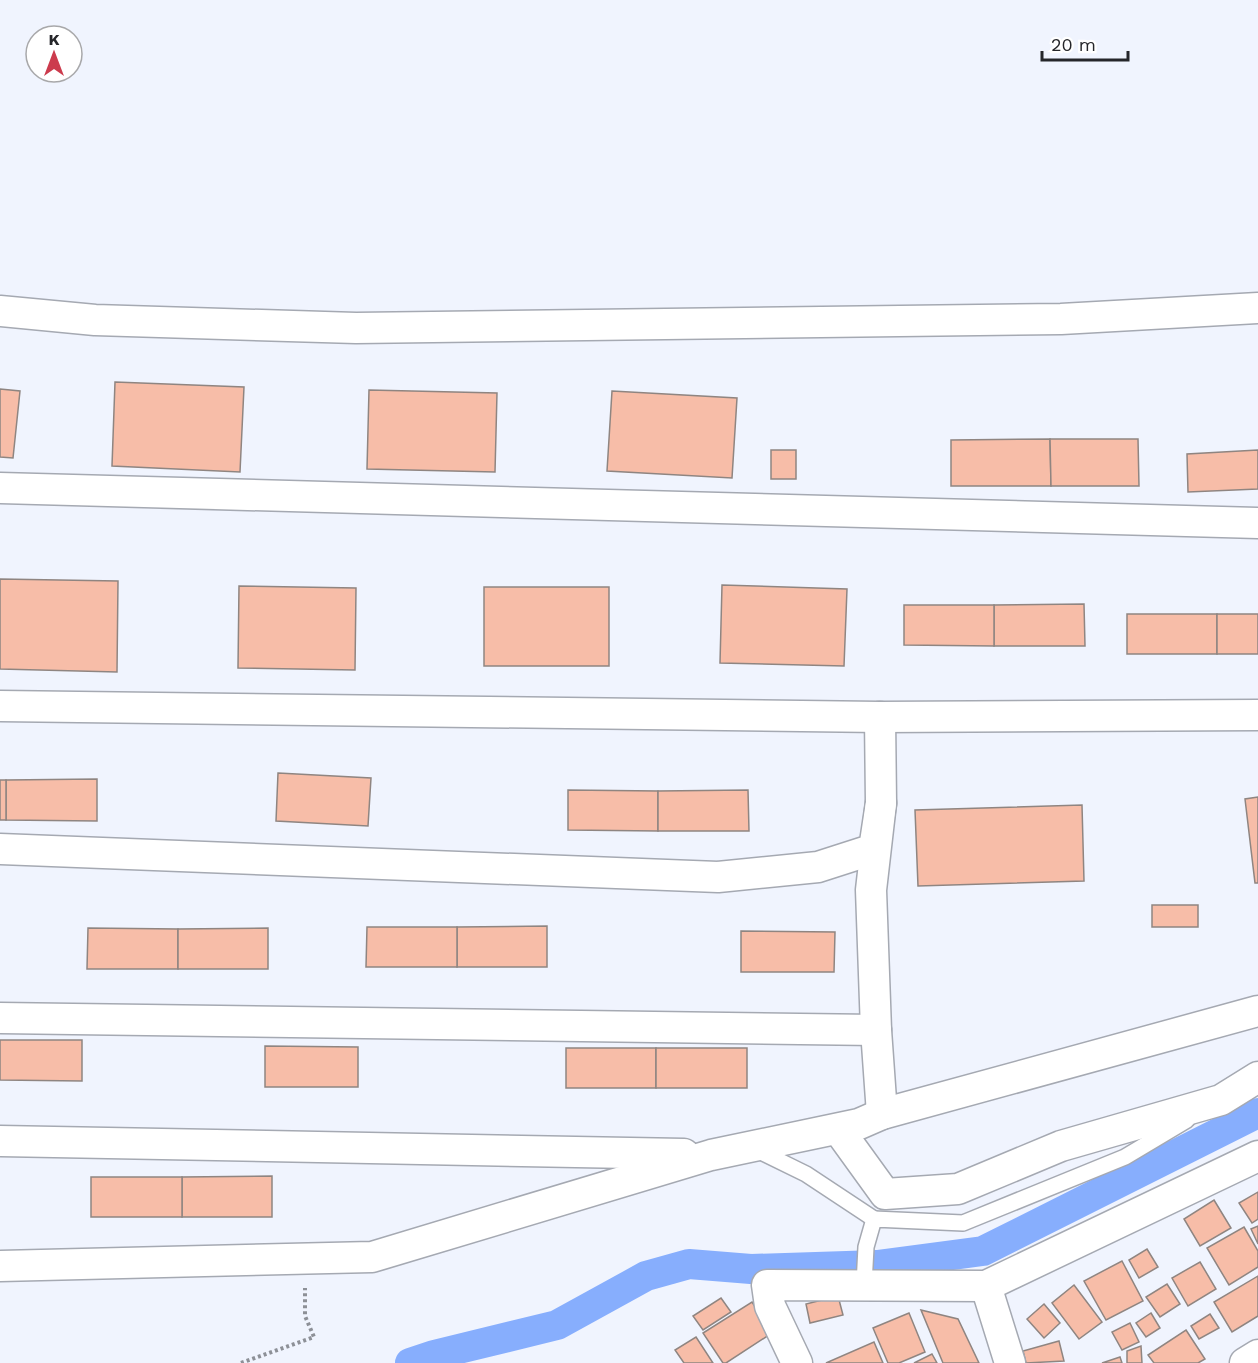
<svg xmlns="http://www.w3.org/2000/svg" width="1258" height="1363" font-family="'Work Sans',sans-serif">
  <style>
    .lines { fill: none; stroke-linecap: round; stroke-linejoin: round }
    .canal { stroke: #87aefd; stroke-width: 30 }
    .building { fill: #f7bda8; stroke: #8f8581; stroke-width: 1.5 }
    .service-casing { stroke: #a5a9b2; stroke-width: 18 }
    .minor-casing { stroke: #a5a9b2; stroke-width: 33 }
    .path { stroke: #8d9097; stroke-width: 4; stroke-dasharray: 3 3; stroke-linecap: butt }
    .service { stroke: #fff; stroke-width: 15 }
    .minor { stroke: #fff; stroke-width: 30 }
  </style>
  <rect width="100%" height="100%" fill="#f0f4fe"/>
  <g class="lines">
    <path class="canal" d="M410,1363L434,1355L557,1325L646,1276L689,1264L751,1269L877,1265L983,1251L1258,1113"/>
  </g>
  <g class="building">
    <path d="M115,382L244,387L240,472L112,466Z"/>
    <path d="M0,389L20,391L13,458L0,457Z"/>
    <path d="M369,390L497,393L495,472L367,469Z"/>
    <path d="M612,391L737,398L732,478L607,471Z"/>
    <path d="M1050,439L1051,486H951V440Z"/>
    <path d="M1050,439H1138L1139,486H1051Z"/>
    <rect x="771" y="450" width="25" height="29"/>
    <path d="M1258,450V489L1188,492L1187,454Z"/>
    <path d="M0,579L118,581L117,672L0,669Z"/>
    <path d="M722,585L847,589L844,666L720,663Z"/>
    <path d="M239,586L356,588L355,670L238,668Z"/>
    <rect x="484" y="587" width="125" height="79"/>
    <path d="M1084,604L1085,646H994V605Z"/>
    <path d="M904,605H994V646L904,645Z"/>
    <rect x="1127" y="614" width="90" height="40"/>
    <rect x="1217" y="614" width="41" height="40"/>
    <path d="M278,773L371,778L368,826L276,821Z"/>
    <path d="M97,779V821L6,820V780Z"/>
    <rect x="0" y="780" width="6" height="40"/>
    <path d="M568,790L658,791V831L568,830Z"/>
    <path d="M748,790L749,831H658V791Z"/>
    <path d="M1258,797V883H1255L1245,799Z"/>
    <path d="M1082,805L1084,881L918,886L915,810Z"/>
    <rect x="1152" y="905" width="46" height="22"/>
    <path d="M547,926V967H457V927Z"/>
    <path d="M367,927H457V967H366Z"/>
    <path d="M88,928L178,929V969H87Z"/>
    <path d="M268,928V969H178V929Z"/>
    <path d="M741,931L835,932L834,972H741Z"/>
    <path d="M0,1040H82V1081L0,1080Z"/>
    <path d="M265,1046L358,1047V1087H265Z"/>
    <rect x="566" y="1048" width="90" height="40"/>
    <rect x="656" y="1048" width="91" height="40"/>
    <path d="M272,1176V1217H182V1177Z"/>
    <rect x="91" y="1177" width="91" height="40"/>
    <path d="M1258,1192V1219L1252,1223L1239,1203Z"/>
    <path d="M1214,1200L1231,1228L1200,1246L1184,1219Z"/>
    <path d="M1258,1226V1244L1251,1229Z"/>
    <path d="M1244,1227L1258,1251V1267L1229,1285L1207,1248Z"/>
    <path d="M1147,1249L1158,1267L1139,1278L1129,1260Z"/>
    <path d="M1122,1261L1143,1301L1106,1320L1084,1281Z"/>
    <path d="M1200,1262L1216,1289L1188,1306L1172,1278Z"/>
    <path d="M1258,1276V1316L1232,1332L1214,1302Z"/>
    <path d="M1167,1284L1180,1304L1160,1317L1146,1297Z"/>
    <path d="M1074,1285L1102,1322L1079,1339L1052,1303Z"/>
    <path d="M838,1296L843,1315L810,1323L806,1304Z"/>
    <path d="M721,1298L731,1312L703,1330L693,1316Z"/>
    <path d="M752,1302L772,1333L726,1363H723L703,1333Z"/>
    <path d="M1044,1304L1060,1323L1044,1338L1027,1319Z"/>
    <path d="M921,1310L958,1319L979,1363H943Z"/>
    <path d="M909,1313L925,1352L899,1363H888L873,1328Z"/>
    <path d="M1151,1313L1160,1328L1146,1337L1136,1323Z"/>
    <path d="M1210,1314L1219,1328L1199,1339L1191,1326Z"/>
    <path d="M1130,1323L1139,1342L1122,1350L1112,1332Z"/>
    <path d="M1186,1330L1205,1359L1198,1363H1154L1148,1355Z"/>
    <path d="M696,1337L713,1363H684L675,1350Z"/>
    <path d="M1059,1341L1064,1361L1026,1363L1023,1351Z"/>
    <path d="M874,1342L883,1363H826Z"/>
    <path d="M1141,1346L1142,1363H1127V1351Z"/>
    <path d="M932,1354L937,1363H914Z"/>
    <path d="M1120,1357L1122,1363H1102Z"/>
  </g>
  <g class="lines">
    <defs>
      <g id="service">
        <path d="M755,1149L806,1174L874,1219"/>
        <path d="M864,1285L866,1247L874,1219L963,1223L1125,1157L1187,1120"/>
      </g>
      <g id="minor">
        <path d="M0,311L95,320L356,328L1061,319L1258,308"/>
        <path d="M0,488L1258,523"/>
        <path d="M0,706L880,717L1258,715"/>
        <path d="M880,717L881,803L871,890L876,1030L882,1114"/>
        <path d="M0,849L718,877L818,867L874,849L881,803"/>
        <path d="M0,1018L876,1030"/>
        <path d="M838,1129L885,1194L958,1189L1061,1146L1221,1100L1258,1077"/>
        <path d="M0,1141L684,1154"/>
        <path d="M0,1266L372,1257L711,1155L859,1124L882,1114L1258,1011"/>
        <path d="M986,1286L1010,1363"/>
        <path d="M797,1363L770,1306L767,1285L986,1286L1258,1156"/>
        <path d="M1245,1363L1258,1355"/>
      </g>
    </defs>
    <use href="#service" class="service-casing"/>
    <use href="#minor" class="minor-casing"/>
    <path class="path" d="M241,1363L314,1337L305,1316V1288"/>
    <use href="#service" class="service"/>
    <use href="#minor" class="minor"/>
  </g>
  <g transform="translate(54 54)"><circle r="28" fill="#ffffff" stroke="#a8a8aa" stroke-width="1.5"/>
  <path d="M0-4.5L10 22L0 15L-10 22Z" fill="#cc3b4d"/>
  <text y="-9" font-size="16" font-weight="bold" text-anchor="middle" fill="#25262a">K</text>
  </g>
  <path d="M1042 51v9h86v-9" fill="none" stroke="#25262a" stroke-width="3"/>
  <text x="1051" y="51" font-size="18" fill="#25262a" stroke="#ffffff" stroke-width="4.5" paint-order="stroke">20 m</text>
</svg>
